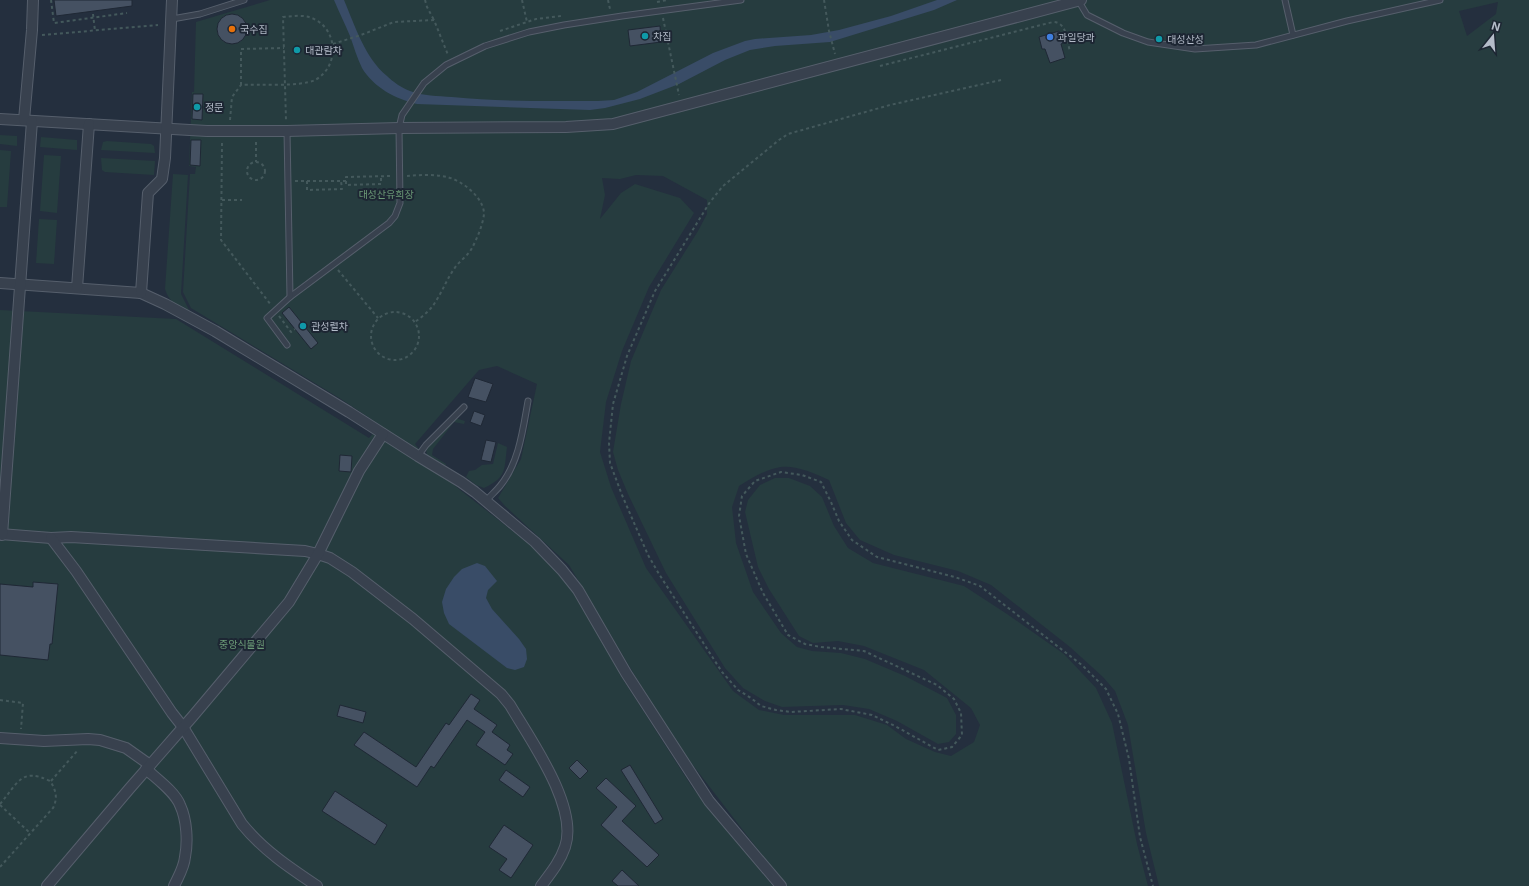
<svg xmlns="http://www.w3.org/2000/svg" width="1529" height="886" font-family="Inter,'Noto Sans KR',sans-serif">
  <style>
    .green { fill: #263c3f; fill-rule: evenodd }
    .water { fill: #394c67 }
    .building { fill: #455162; stroke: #1f2835 }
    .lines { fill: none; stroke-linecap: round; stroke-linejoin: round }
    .service-casing { stroke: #565f6c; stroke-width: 7 }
    .minor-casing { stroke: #565f6c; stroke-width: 12 }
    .path { stroke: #44595c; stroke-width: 2; stroke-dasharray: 3 3; stroke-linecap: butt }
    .service { stroke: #38414e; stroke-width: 5 }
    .minor { stroke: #38414e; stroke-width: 10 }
    .food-dot { fill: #e8710a; stroke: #1d2633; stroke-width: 1.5 }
    .culture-dot { fill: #0f9aa8; stroke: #1d2633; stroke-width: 1.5 }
    .shop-dot { fill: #3f7fe0; stroke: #1d2633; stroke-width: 1.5 }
    .labels { text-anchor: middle; stroke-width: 4; stroke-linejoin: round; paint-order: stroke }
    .poi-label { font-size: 10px; fill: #b4bcc9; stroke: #1d2633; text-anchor: start }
    .park-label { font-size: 10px; fill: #6b9a76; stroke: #1d2633 }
  </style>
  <rect width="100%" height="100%" fill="#242f3e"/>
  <g class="green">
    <path d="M270,0H1529V886H1159L1146,833L1128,725L1115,691L1103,677L1070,647L991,585L958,571L894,555L860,540L846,523L829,480C817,474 795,465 781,467C766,469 752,478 739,486L732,507L736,543L753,592L781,633L797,647L812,651L841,653L865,659L905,676L947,698L956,715V734L949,742L938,744L897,721L869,709L843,705L782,707L765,701L743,688L725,668L666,573L628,494L618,470L613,452L621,404L631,361L661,290L698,231L707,214V200L663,176L636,175L620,179L602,178L605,195L600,219L621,193L635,184L680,198L694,213L649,287L622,351L606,402L600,452L611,487L646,568L733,691L759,710L784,715H855L887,725L906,739L935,752L951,756L974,742L980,725L971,708L924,670L864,646L838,641L813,643L799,636L769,589L758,567L745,512L748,500L760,485L775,478H789L810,486L822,497L834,526L848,548L873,563L964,586L1007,614L1064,654L1096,688L1112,723L1137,844L1148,886H786L672,738L569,565L505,506L498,498L521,459L537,384L497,366L479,370L415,444L424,456L459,489L538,551L564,578L620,671L619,673L692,787L773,886H0V310L176,319L369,438L380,425L341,399L191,308L183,292L190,174H195L196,167L189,166L192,92H194L196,22ZM1498,2L1496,14L1467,36L1459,11Z"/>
    <path d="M0,135L17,136V146L0,144Z"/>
    <path d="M41,137L77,140V150L40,147Z"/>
    <path d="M107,141L151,144L154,146L155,153L101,150L103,142Z"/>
    <path d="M0,150L11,151L7,207H0Z"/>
    <path d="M44,155L61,156L57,213L40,211Z"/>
    <path d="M101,158L155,161L154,175L105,172L102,170Z"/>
    <path d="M173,174L188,175L181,294L189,310L188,312C177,306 169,302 165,289Z"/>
    <path d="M39,219L57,220L54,264L36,263Z"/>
    <path d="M455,418L465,421L464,424L454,422L433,449L432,455L446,464L445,466L427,455L426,449Z"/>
    <path d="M498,443L507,447C504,470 507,477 484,488L476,485L466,477L469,471L475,470L482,465L493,464Z"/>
  </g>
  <g class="water">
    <path d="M334,0H344C355,26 365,58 387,76C393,82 402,88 410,91C423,96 438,96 452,97C500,102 549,101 598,101L614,100L637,92L713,53L745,41L755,39L811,35L839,30L891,16L937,0H957L934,10L830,42L775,46L750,50L725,60L679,84L640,99L605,108L590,110L417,104C396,99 374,88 362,68C357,58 354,47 350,36C345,24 339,12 334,0Z"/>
    <path d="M477,563L485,566L497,581L488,590L486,598L492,609L519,639L526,649L527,659L524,667L515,670L507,668L449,624L444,613L442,602L446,589L454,577L462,569Z"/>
  </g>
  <g class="building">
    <path d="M54,0H132V6L56,16Z"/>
    <circle cx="232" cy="29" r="15"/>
    <path d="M660,26L661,42L630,46L628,30Z"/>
    <path d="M1059,31L1063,43L1061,44L1065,58L1050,63L1045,49H1042L1039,37Z"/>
    <path d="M193,94H203L202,120L192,119Z"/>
    <path d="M191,140H201L200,166L190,165Z"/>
    <path d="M289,307L318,343L311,349L282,313Z"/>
    <path d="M475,378L493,384L486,402L468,397Z"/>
    <path d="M474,411L485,415L481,426L470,422Z"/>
    <path d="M486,440L496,442L491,462L481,460Z"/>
    <path d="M340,455L352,456L351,472L339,471Z"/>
    <path d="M33,582L58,584L52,644H50L48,660L0,655V584L33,587Z"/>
    <path d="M471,694L480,700L474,709L497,725L492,732L510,745L507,750L513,754L505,765L476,745L485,732L467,720L434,768L431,766L417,787L354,745L364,732L416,767L446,723L449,725Z"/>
    <path d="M340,705L366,712L363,723L337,716Z"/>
    <path d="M577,760L588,771L580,779L569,768Z"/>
    <path d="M630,765L663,819L655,824L621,770Z"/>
    <path d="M506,770L530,787L523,797L499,780Z"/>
    <path d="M606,778L636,806L622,821L659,855L647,867L601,825L617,807L596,788Z"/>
    <path d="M335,791L387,825L375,845L322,811Z"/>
    <path d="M504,825L533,845L511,878L499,870L507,859L489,847Z"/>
    <path d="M622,870L639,886H618L612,881Z"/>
  </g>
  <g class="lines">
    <defs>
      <g id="service">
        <path d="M1078,0L1087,15L1123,33L1148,42L1195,49L1256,45L1347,21L1440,0"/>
        <path d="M1285,0L1293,35"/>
        <path d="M172,19L200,14L244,0"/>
        <path d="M290,297L389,223L395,216L400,203L399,128L402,115L424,83L446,65L485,46L529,32L564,25L622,16L741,0"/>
        <path d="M287,345L267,318L290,297L287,131"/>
        <path d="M418,456L426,445L464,407"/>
        <path d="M485,502C490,496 496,491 500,486C519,463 523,429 528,401"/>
      </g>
      <g id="minor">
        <path d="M0,119L207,131H287L399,128L566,127L613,124L1081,0"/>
        <path d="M24,120L32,30L33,0"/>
        <path d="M0,283L141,293L165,304L215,331L349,412L418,456L461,482L475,492L535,542L562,570L578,590L626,673L709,801L781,886"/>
        <path d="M77,288L89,124"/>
        <path d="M141,293L148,193L162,179L165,158L172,0"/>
        <path d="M0,534L51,538L71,537L305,551L318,554L330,558L352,572L413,619L501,694L510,705C530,739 579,807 565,847C560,862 550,874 541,886"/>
        <path d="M2,535L32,121"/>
        <path d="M51,538L76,571L172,713L183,727L242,824C263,850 290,868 317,886"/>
        <path d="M0,738L44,741L88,739L100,740L126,748L150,765"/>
        <path d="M146,769C157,779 175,792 180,805C187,820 188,842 185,857C184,868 178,877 174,886"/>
        <path d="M47,886L130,788L193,716L289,602L318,554L359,471L383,434"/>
      </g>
    </defs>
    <use href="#service" class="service-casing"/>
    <use href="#minor" class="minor-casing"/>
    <g class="path">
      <path d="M51,0L54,23L127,13"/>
      <path d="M425,0L427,7L434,20"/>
      <path d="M522,0L527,22"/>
      <path d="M608,0L610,9"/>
      <path d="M824,0L829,31L835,54"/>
      <path d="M657,2L667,0"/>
      <path d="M93,14L95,31"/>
      <path d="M663,18L679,95"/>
      <path d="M500,31L536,19L561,16"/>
      <path d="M42,35L158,25"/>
      <path d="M333,44L361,35L394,22L434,20L448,55"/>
      <path d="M880,66L1053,22C1067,22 1067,41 1070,52"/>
      <path d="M1001,80L890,105L788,134L779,140L723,186L710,202L655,291L627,356L613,404L609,443L610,463L622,495L648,555L659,574L722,672L738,690L751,698L761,706L776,710L791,712L841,709L872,715L895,726L938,750L952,747L962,735L961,713L954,699L937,685L864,651L821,647L805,644L788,635L763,593L746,554L739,516L742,496L755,481L781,472L802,475L821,482L831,502L839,521L852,540L877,557L955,577L980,586L1083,666L1106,689L1118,714L1129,759L1140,837L1153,886"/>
      <path d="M241,85V49L284,48"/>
      <path d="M230,120L232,97L241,85C258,84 301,87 315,80C338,68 339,33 316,20C306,14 294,16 283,17L286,120"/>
      <path d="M256,142V162"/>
      <path d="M222,143L221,240L271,305"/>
      <circle cx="256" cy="171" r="9"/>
      <path d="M407,176C420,175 434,174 447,177C461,180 484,197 484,214C483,224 477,239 472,248C468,256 459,261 454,269C447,279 443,290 436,301C431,310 423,316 415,322"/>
      <path d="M295,181H346V177L391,176"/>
      <path d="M307,181V190L342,189L341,181"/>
      <path d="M346,181V185L381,184V176"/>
      <path d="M222,200H242"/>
      <path d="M338,270L378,318"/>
      <circle cx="395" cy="336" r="24"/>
      <path d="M279,316L291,332L295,329"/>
      <path d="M0,700L23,703L21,729"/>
      <path d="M51,781L78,750"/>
      <path d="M0,804C18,783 21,767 50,781C56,790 58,798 53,808L0,867"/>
      <path d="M0,805L30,833"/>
    </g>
    <use href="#service" class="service"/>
    <use href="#minor" class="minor"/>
  </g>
  <circle class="food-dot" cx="232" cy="29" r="4"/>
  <g class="culture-dot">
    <circle cx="645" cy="36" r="4"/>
    <circle cx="1159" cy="39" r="4"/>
    <circle cx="297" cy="50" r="4"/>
    <circle cx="197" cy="107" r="4"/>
    <circle cx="303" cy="326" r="4"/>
  </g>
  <circle class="shop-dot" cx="1050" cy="37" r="4"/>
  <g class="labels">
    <g class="poi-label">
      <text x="240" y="33">국수집</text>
      <text x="653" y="40">차집</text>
      <text x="1058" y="41">과일당과</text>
      <text x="1167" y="43">대성산성</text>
      <text x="305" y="54">대관람차</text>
      <text x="205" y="111">정문</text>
      <text x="311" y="330">관성렬차</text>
    </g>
    <g class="park-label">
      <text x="386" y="198">대성산유희장</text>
      <text x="242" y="648">중앙식물원</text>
    </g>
  </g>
  <g transform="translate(1493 36) rotate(17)" stroke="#1d2633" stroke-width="3" paint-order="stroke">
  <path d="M0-3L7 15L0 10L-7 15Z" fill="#b4bcc9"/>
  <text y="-6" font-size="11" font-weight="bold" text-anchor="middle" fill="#b4bcc9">N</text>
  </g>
</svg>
